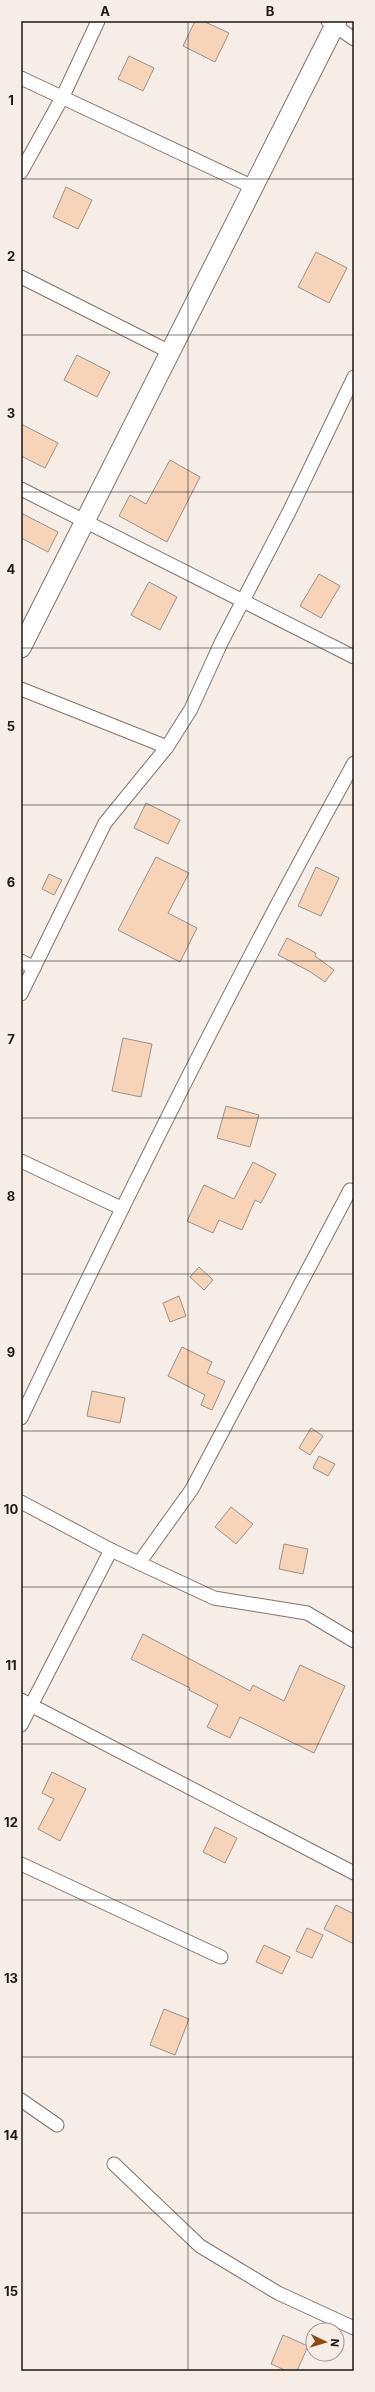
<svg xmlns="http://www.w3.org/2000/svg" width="375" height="2392" font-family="Inter,sans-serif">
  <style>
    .building { fill: #f7d4b7; stroke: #98918a }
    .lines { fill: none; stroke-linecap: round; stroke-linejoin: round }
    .street-casing { stroke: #7e7570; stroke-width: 15 }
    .secondary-casing { stroke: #7e7570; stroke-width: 21 }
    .street { stroke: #fff; stroke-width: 13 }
    .secondary { stroke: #fff; stroke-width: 19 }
    .grid { fill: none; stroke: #1b1715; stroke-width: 1; stroke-opacity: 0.55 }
    .neatline { fill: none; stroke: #1b1715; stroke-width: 1.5 }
    .grid-label { font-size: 13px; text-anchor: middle; font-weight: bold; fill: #1b1715 }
  </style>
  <rect width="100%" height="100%" fill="#f6ede7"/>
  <g class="building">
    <path d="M195,21H203L229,33L215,62L183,46Z"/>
    <path d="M129,56L154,68L143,91L118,79Z"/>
    <path d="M66,187L92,200L78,229L53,217Z"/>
    <path d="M316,252L347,268L329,303L298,287Z"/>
    <path d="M77,355L110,372L97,397L64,380Z"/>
    <path d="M21,424L58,443L45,468L21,456Z"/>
    <path d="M170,460L200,477L167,542L119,516L130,495L146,504Z"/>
    <path d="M21,513L58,532L48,552L21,538Z"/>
    <path d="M319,574L340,586L321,618L300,606Z"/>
    <path d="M149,582L177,597L160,630L131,615Z"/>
    <path d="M146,803L180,820L168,844L134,828Z"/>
    <path d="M156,857L189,873L168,913L197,928L180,962L118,930Z"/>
    <path d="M316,867L339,878L321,916L298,906Z"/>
    <path d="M49,874L62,880L54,895L42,889Z"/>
    <path d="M287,938L316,953L315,956L334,970L325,982L309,971L278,955Z"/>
    <path d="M123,1038L152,1044L141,1097L112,1091Z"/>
    <path d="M226,1106L259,1115L250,1147L217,1138Z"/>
    <path d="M253,1162L276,1174L261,1203L255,1200L242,1230L219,1220L213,1233L187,1221L204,1185L234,1199Z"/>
    <path d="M199,1267L213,1280L204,1290L190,1277Z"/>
    <path d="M179,1296L186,1316L170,1322L163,1303Z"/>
    <path d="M182,1347L212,1362L207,1373L225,1381L212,1410L201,1405L205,1395L168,1376Z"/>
    <path d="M92,1391L125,1398L120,1423L87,1416Z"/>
    <path d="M311,1428L323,1436L310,1455L299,1448Z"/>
    <path d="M319,1456L335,1464L328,1476L313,1468Z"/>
    <path d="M231,1507L253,1524L236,1544L215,1527Z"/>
    <path d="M284,1544L308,1549L303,1574L279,1569Z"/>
    <path d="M143,1634L250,1691L253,1685L284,1701L300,1665L345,1686L314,1753L240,1717L230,1738L207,1727L218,1705L189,1690L190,1688L131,1659Z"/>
    <path d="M52,1772L86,1789L60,1841L38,1829L54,1799L42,1793Z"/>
    <path d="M215,1827L237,1838L225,1863L203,1852Z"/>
    <path d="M336,1905L354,1914V1944L324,1929Z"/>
    <path d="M307,1928L323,1935L312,1958L296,1951Z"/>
    <path d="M264,1945L290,1957L282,1974L256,1962Z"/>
    <path d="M164,2009L189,2019L175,2055L150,2045Z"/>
    <path d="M283,2335L308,2346L297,2371H287L271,2364Z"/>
  </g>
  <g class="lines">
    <defs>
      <g id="street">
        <path d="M328,21L354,39"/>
        <path d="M21,78L253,187"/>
        <path d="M21,172L63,96L98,21"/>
        <path d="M21,277L170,352"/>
        <path d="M21,489L354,657"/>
        <path d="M21,689L167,747"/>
        <path d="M21,961L34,968"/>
        <path d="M21,994L105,823L167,747L191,709L221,643L289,512L354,377"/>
        <path d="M21,1161L121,1208"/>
        <path d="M21,1418C126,1197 235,977 354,763"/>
        <path d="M21,1502L111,1550L214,1598L307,1613L354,1641"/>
        <path d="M139,1563L192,1489L350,1190"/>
        <path d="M21,1700L354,1873"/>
        <path d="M21,1725L111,1550"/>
        <path d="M21,1864L221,1957"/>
        <path d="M21,2100L57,2125"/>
        <path d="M114,2164L200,2246L278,2293L354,2328"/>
      </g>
      <path id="secondary" d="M21,648L337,21"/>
    </defs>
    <use href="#street" class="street-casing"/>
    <use href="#secondary" class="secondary-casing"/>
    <use href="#street" class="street"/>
    <use href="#secondary" class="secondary"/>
  </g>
  <path class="grid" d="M188,21V2371M21,179H354M21,335H354M21,492H354M21,648H354M21,805H354M21,961H354M21,1118H354M21,1274H354M21,1431H354M21,1587H354M21,1744H354M21,1900H354M21,2057H354M21,2213H354"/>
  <rect width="375" height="2392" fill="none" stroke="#f6ede7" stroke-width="44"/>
  <g transform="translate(325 2342) rotate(95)"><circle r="19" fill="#f6ede7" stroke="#9e9793"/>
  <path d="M0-3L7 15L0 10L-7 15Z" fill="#8b4b14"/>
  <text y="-6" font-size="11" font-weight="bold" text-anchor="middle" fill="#1b1715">N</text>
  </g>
  <rect x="22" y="22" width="331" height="2348" class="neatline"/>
  <g class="grid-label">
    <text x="105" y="16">A</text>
    <text x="270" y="16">B</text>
    <text x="11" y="105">1</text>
    <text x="11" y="261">2</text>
    <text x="11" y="418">3</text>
    <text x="11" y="574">4</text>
    <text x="11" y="731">5</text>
    <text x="11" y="887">6</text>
    <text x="11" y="1044">7</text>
    <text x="11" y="1201">8</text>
    <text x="11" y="1357">9</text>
    <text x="11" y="1514">10</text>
    <text x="11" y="1670">11</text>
    <text x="11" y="1827">12</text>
    <text x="11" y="1983">13</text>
    <text x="11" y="2140">14</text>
    <text x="11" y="2296">15</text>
  </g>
</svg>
